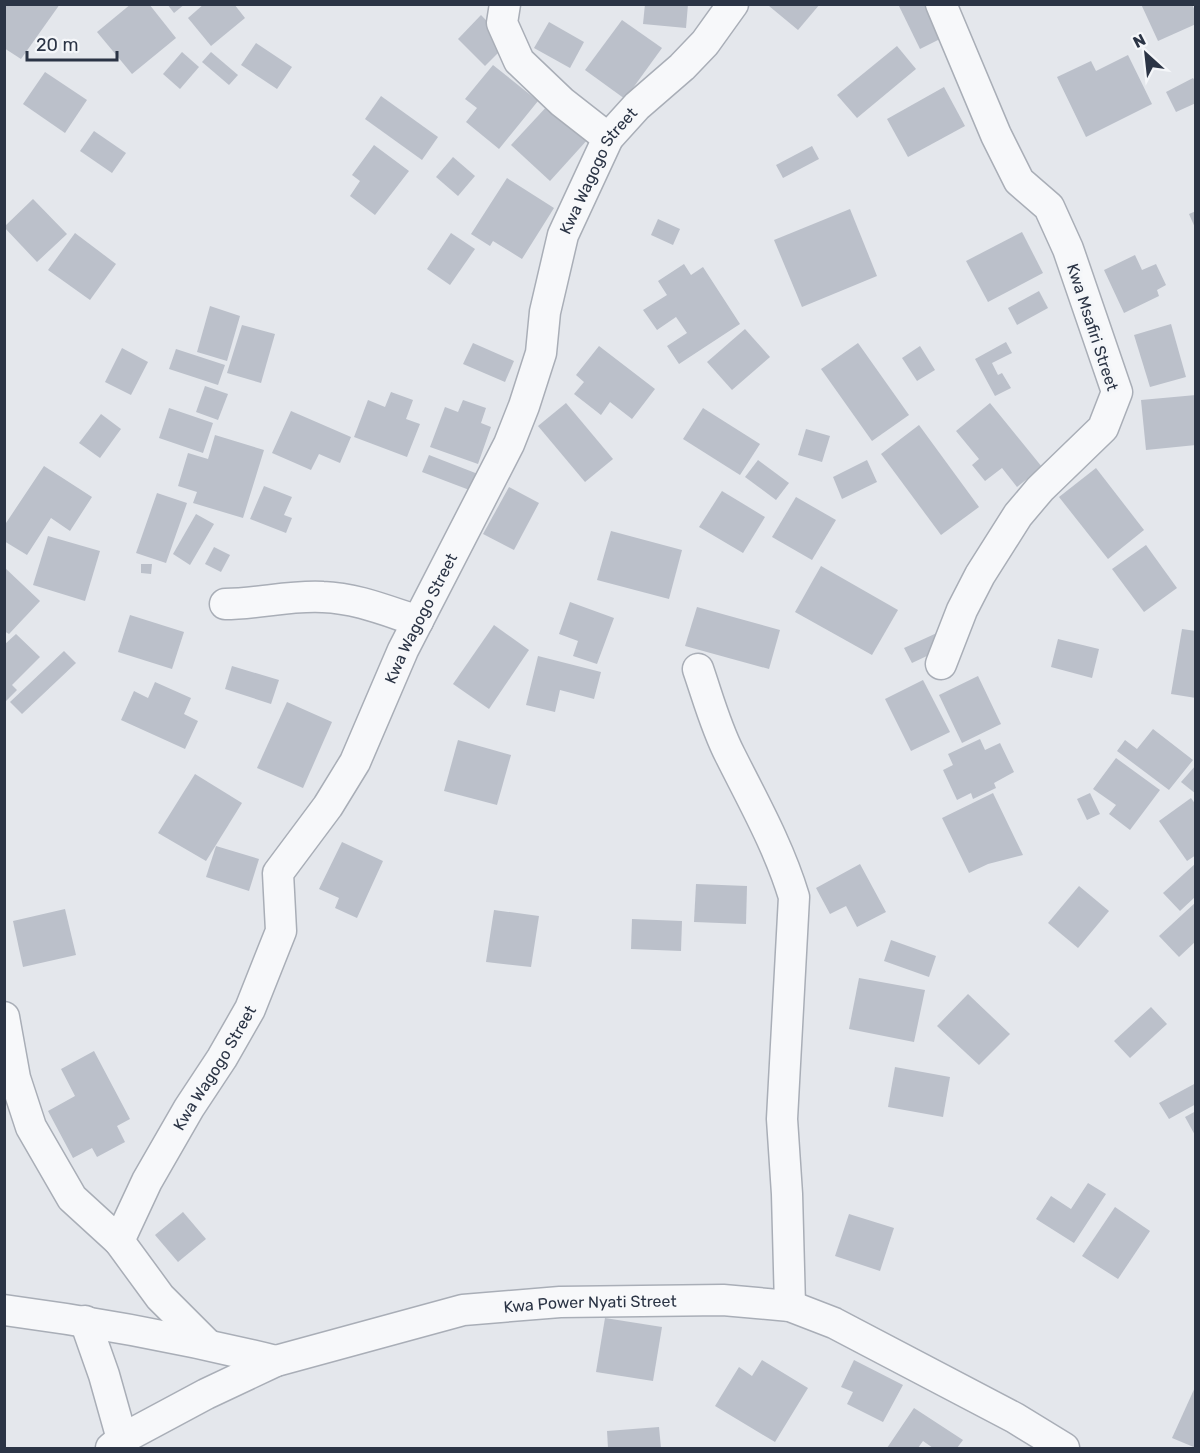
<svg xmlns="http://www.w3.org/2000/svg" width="1200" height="1453" font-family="Rubik,sans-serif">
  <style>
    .building { fill: #bbc0ca }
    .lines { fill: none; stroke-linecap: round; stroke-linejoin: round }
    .minor-casing { stroke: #a9aeb7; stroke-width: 33 }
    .minor { stroke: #f7f8fa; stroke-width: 30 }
    .labels { text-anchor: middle; stroke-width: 6; stroke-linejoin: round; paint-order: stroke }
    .street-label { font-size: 16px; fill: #2b3445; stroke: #f4f6f9 }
  </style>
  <rect width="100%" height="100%" fill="#e4e7ec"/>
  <g class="building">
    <path d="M4,4H60L21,59L4,48Z"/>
    <path d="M131,4H149L176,38L132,74L97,32Z"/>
    <path d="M167,4H185L174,13Z"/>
    <path d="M204,4H234L245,18L211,46L188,18Z"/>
    <path d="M645,4H688L686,28L643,24Z"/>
    <path d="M771,4H820L798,30L769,6Z"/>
    <path d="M898,4H930L946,36L920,49Z"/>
    <path d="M1141,4H1192L1196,13V24L1158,41Z"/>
    <path d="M481,15L508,43L485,66L458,39Z"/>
    <path d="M622,20L662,48L625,99L585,70Z"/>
    <path d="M549,22L584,42L570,68L534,48Z"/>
    <path d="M256,43L292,67L277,89L241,65Z"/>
    <path d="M897,46L916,69L857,118L837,95Z"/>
    <path d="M182,52L199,67L180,89L163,74Z"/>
    <path d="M211,52L238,75L229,85L202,62Z"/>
    <path d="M1128,55L1152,104L1086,137L1057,77L1091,61L1096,71Z"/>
    <path d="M493,65L538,101L499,149L466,122L477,108L465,99Z"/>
    <path d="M45,72L87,100L65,133L23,104Z"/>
    <path d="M1193,78L1196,83V103L1176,112L1166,92Z"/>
    <path d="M944,87L965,126L908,157L887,119Z"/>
    <path d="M381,96L438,137L422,160L365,119Z"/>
    <path d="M550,103L589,138L550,181L511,145Z"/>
    <path d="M94,131L126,153L112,173L80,151Z"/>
    <path d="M374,145L409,171L375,215L350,196L360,181L352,175Z"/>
    <path d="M812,146L819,159L783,178L776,165Z"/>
    <path d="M453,157L475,176L458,196L436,177Z"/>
    <path d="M507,178L554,208L522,259L493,241L490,246L471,234Z"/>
    <path d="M33,199L67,234L37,262L4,227Z"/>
    <path d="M850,209L877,276L802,307L774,240Z"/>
    <path d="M1196,211V230L1189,214Z"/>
    <path d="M658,219L680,229L673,245L651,235Z"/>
    <path d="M1022,232L1043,273L988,302L966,261Z"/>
    <path d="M75,233L116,264L90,300L48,270Z"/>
    <path d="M451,233L475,249L450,285L427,269Z"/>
    <path d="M1135,255L1142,270L1156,264L1166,285L1157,290L1159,296L1124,313L1104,270Z"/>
    <path d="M684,264L691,275L703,267L740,324L679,364L667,346L687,333L676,317L657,330L643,310L667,295L658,281Z"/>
    <path d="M1039,291L1048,308L1017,325L1008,308Z"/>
    <path d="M210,306L240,316L227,361L197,352Z"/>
    <path d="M1171,324L1186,377L1150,387L1134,335Z"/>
    <path d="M242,325L275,334L261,383L227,373Z"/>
    <path d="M745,329L770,357L732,390L707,362Z"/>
    <path d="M1006,342L1012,353L992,363L998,375L1002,373L1011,388L995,396L975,359Z"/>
    <path d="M473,343L514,361L505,382L463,364Z"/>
    <path d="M858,343L909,415L872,441L821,369Z"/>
    <path d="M599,346L655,389L632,419L610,402L601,415L574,394L584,382L576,375Z"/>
    <path d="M920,346L935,370L917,381L902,358Z"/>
    <path d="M122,348L148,362L131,395L105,382Z"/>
    <path d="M176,349L225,365L218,385L169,369Z"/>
    <path d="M205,386L228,394L218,420L196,412Z"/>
    <path d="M391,392L413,400L406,419L420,424L407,457L354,437L368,400L385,407Z"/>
    <path d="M1196,395V445L1146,450L1141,400Z"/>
    <path d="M463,400L486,408L481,423L491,427L478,464L430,447L445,407L458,412Z"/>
    <path d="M566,403L613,459L585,482L538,426Z"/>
    <path d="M990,403L1042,467L1017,487L1002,468L985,481L972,465L979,459L956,431Z"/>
    <path d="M169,408L213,423L203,453L159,438Z"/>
    <path d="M703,408L760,444L740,475L683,439Z"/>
    <path d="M291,411L351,437L340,463L319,454L311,470L272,453Z"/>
    <path d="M101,414L121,429L100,458L79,443Z"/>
    <path d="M919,425L979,507L941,535L881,454Z"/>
    <path d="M806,429L830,436L822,462L798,455Z"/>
    <path d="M215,435L264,450L243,518L193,503L197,492L178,486L188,453L208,459Z"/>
    <path d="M429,455L478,474L472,491L422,472Z"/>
    <path d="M758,460L789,483L776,500L745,477Z"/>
    <path d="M867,460L877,482L842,499L833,477Z"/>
    <path d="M44,466L92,497L70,531L51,518L27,555L4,541V526Z"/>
    <path d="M1096,468L1144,530L1108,559L1059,497Z"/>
    <path d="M264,486L292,497L284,515L292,518L286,533L250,519Z"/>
    <path d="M509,487L539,503L514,550L483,534Z"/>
    <path d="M722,491L765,517L743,553L699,527Z"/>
    <path d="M157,493L187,503L166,563L136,553Z"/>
    <path d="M796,497L836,520L812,560L772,537Z"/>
    <path d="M196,514L214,524L190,565L173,554Z"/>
    <path d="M611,531L682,550L669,599L597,580Z"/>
    <path d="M48,536L100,551L85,601L33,585Z"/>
    <path d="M1146,545L1177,588L1144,612L1112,569Z"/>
    <path d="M214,547L230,555L221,572L205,564Z"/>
    <path d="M141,564H152L151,574L141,573Z"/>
    <path d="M821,566L898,610L872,655L795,612Z"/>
    <path d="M4,567L40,601L9,634L4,631Z"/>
    <path d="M570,602L614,618L597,664L573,656L578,641L559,634Z"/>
    <path d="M697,607L780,630L769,669L685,646Z"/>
    <path d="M130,615L184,632L172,669L118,652Z"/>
    <path d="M494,625L529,650L489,709L453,684Z"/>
    <path d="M1182,629L1196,631V698L1171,694Z"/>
    <path d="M939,632L946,647L912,663L904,648Z"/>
    <path d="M16,634L40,657L12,685L17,690L4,703V645Z"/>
    <path d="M1058,639L1099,649L1092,678L1051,667Z"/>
    <path d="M64,651L76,663L22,714L10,702Z"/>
    <path d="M538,656L601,672L594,699L560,690L555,712L526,705Z"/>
    <path d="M232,666L279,680L271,704L225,689Z"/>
    <path d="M978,676L1001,724L962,743L939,695Z"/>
    <path d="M923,680L950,732L911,751L885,699Z"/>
    <path d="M155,682L191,698L184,714L198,721L185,749L121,720L134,691L148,698Z"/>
    <path d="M287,702L332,722L303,788L257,768Z"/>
    <path d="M1153,729L1193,760L1169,790L1117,751L1125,740L1137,749Z"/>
    <path d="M980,739L985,750L1000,743L1014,772L994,783L996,788L973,799L971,793L957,800L943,770L953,765L948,754Z"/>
    <path d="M458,740L511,755L497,805L444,791Z"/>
    <path d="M1116,758L1160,790L1130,830L1109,814L1116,805L1093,789Z"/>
    <path d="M1196,765V794L1181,782Z"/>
    <path d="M195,774L242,803L206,861L158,833Z"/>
    <path d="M993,793L1023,855L988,864L969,873L942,818Z"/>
    <path d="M1090,793L1100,814L1087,820L1077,799Z"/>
    <path d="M1191,798L1196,805V855L1187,861L1159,821Z"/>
    <path d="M342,842L383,861L357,918L335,908L339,898L319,889Z"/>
    <path d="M216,846L259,859L249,891L206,877Z"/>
    <path d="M1196,863V896L1180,911L1163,893Z"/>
    <path d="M860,864L886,912L857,927L846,906L830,914L816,888Z"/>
    <path d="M696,884L747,886L746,924L694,922Z"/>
    <path d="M1079,886L1109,911L1078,948L1048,923Z"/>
    <path d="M1196,902V941L1179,957L1159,936Z"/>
    <path d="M65,909L76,955L23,967L13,921Z"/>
    <path d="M494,910L539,916L531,967L486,962Z"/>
    <path d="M632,919L682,921L681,951L631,949Z"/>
    <path d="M891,940L936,956L929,977L884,961Z"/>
    <path d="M859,978L925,990L914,1042L849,1029Z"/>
    <path d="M968,994L1010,1034L979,1065L937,1026Z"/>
    <path d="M1151,1007L1167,1024L1130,1058L1114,1041Z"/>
    <path d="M94,1051L130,1119L117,1126L125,1142L97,1157L92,1148L73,1158L48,1111L75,1096L61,1069Z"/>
    <path d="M895,1067L950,1077L943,1117L888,1107Z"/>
    <path d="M1196,1083V1104L1169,1119L1159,1103Z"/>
    <path d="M1196,1111V1137L1185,1117Z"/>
    <path d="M1088,1183L1106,1194L1074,1243L1036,1219L1051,1196L1071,1209Z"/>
    <path d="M1115,1207L1150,1231L1118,1279L1082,1256Z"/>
    <path d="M183,1212L206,1239L178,1262L155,1235Z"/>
    <path d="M849,1214L894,1228L880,1271L835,1256Z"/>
    <path d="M605,1318L662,1327L653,1381L596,1372Z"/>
    <path d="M762,1360L808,1388L775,1442L715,1406L739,1367L752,1376Z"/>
    <path d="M854,1360L903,1385L883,1422L847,1404L853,1392L841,1387Z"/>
    <path d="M1196,1385V1448L1172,1438Z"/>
    <path d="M914,1408L963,1440L957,1448H933L923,1441L918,1448H887Z"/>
    <path d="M659,1427L661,1448H608L607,1431Z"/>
  </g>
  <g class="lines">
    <defs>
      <g id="minor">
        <path d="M505,4L502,23L519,61L562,102L608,138"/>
        <path d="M225,604C258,604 290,595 323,597C356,598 387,611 418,621"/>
        <path d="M941,664L962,610L980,575L1018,515L1040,489L1103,428L1117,392L1068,249L1049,207L1019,181L996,135L941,4"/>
        <path d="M698,669C708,698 716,728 730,755C753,801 779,847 794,897L782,1119L787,1194L790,1306"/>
        <path d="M4,1017L15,1078L31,1127L72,1198L119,1241L160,1297L207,1344"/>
        <path id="s1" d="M119,1241L147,1181L189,1108L222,1058L250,1009L281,931L278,873L328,806L355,762L403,650L509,444L524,406L541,353L545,312L563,235L608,138L637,106L682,67L705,43L733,4"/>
        <path d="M4,1310C96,1322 186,1339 276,1361"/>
        <path d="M85,1321L104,1375L122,1439"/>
        <path id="s2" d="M111,1448L122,1439L206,1394L276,1361L463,1310L560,1302L723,1300L790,1306L834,1323L1015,1418L1064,1448"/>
      </g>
    </defs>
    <use href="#minor" class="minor-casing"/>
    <use href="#minor" class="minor"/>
  </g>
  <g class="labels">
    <g class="street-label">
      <text dy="6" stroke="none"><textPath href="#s1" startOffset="1188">Kwa Wagogo Street</textPath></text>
      <text transform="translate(1093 327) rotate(72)" y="6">Kwa Msafiri Street</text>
      <text dy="6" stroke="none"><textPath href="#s1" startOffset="702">Kwa Wagogo Street</textPath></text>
      <text dy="6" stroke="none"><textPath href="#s1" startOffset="198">Kwa Wagogo Street</textPath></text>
      <text dy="6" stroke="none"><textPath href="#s2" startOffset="508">Kwa Power Nyati Street</textPath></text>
    </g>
  </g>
  <rect width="1200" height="1453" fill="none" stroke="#2b3445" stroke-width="12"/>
  <g transform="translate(1146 54) rotate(333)" stroke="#f4f6f9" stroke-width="4.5" paint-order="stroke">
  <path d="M0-4.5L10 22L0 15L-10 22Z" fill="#2b3445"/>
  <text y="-9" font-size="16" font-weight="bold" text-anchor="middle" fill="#2b3445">N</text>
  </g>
  <path d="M27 51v9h90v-9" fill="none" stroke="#2b3445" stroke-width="3"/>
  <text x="36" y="51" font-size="18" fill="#2b3445" stroke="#f4f6f9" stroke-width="4.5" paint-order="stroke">20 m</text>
</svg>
